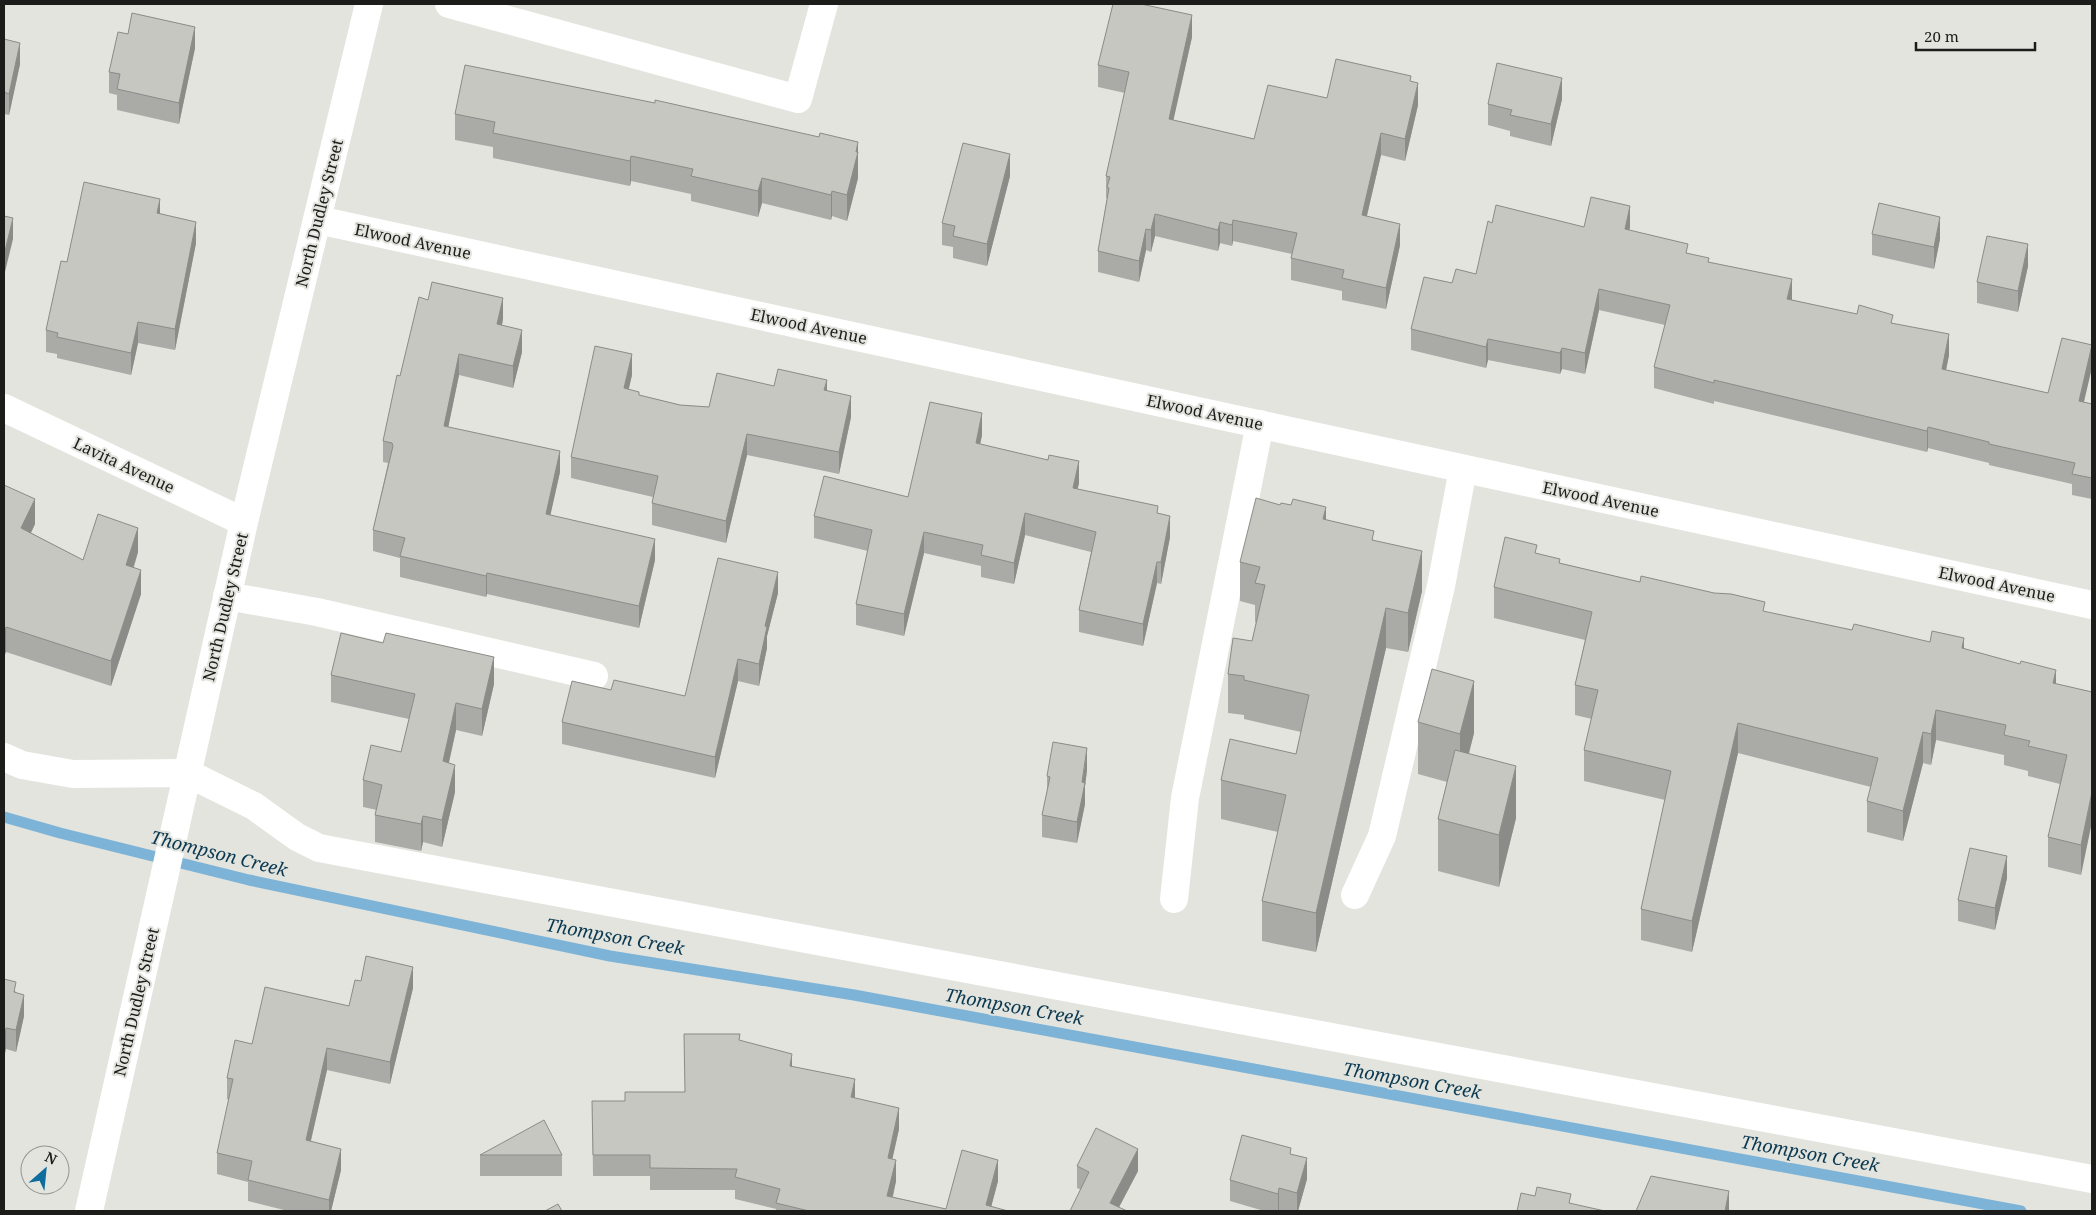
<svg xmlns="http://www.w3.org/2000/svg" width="2096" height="1215" font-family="'Noto Serif',serif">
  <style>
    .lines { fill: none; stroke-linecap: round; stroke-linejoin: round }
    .stream { stroke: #7db3d7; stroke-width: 11 }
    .minor { stroke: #fff; stroke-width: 28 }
    .wall { fill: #aaaba6 }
    .shaded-wall { fill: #8b8b87 }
    .building { fill: #c6c7c1; stroke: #8b8b87 }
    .labels { text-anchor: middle; stroke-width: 4; stroke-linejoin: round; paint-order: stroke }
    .street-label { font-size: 16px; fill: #1c1c1a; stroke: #e3e4de }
    .water-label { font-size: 18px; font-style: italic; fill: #0a3850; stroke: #e3e4de }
  </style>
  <rect width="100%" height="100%" fill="#e3e4de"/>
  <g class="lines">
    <path class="stream" d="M4,817L60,833L249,880L610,956L854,995L2021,1211"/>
    <g class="minor">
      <path d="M449,4L798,99L824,4"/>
      <path d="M318,220L2092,605"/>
      <path d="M4,408L244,522"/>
      <path d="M227,596L317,612L594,676"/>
      <path d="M4,757L22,765L73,774L187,773L254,806L297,837L319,848L2092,1179"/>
      <path d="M1355,895L1382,836L1441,586L1463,469"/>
      <path d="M1174,899L1185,798L1260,424"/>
      <path d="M89,1211L244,522L369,4"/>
    </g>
  </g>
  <g class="wall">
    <path d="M1192,37L1173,120L1254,139L1327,98L1411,82L1418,105L1405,161L1381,155L1367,216L1400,245L1386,309L1342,300V291L1291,280V258L1292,254L1233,241L1232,246L1220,243L1218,251L1155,236L1151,252L1146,250L1139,282L1098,272V251L1107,198H1106V176L1125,93L1098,87V65Z"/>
    <path d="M4,39L20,64L9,115L4,114Z"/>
    <path d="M195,48L179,124L117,110V95L109,93V72Z"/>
    <path d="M1562,99L1551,146L1510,136V131L1488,125V104Z"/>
    <path d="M455,114L819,137L858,142V178L847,221L832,216L831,220L762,203L758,217L691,201V194L631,181L630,186L493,158V147L455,140Z"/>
    <path d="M1010,176L987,266L953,258V247L942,245V223Z"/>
    <path d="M160,214L196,243L175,350L138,343L131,375L57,358V354L46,352V330L67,262Z"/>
    <path d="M1492,223L1584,227H1630L1629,230L1709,262L1792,300L1893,323L1949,355L1946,370L2048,393L2092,345V367L2084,402L2092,404V499L2072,495V484L1989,465V463L1928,448L1927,452L1714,401V404L1654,388V367L1665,325L1599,310L1585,374L1562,369L1560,374L1488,360L1486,368L1411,350V329L1452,283L1476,274Z"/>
    <path d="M1872,234L1940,239L1934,269L1872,255Z"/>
    <path d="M2028,266L2018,312L1977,303V282Z"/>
    <path d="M503,319L502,326L522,352L513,388L459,375L448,427L560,472L550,515L655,560L639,628L487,594L486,597L400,577V558L373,551V530L388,463L383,462V441L400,376Z"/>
    <path d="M632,375L628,389L639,395L680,405L709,407L774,386L827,390L851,417L839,474L747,455L726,543L652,525V503L653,497L571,478V457Z"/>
    <path d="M982,435L980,444L1079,483L1077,489L1158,513L1170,537L1161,584L1157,583L1143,646L1079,632V610L1091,552L1025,535L1014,584L981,577V566L924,553L904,636L856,625V604L868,551L814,538V516L908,497Z"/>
    <path d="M4,485L35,524L31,533L83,560L138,552L134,567L141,594L111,686L6,652Z"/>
    <path d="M1280,505L1326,520L1374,540L1422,591L1408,652L1386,648L1316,952L1262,941V901L1278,832L1221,819V780L1296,754L1301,732L1244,719V715L1228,713V674L1252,641L1256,623L1255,622V605L1240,601V562Z"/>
    <path d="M1537,553L1560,563L1765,612L1852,630L1964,649L2056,684L2092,692L2081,875L2048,867V837L2060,784L2028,776V771L2004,765V755L1936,740L1931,765L1923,763L1903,841L1867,832V801L1871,787L1738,753L1692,952L1641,940V909L1665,800L1584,781V750L1592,719L1575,715V685L1585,640L1494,618V587Z"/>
    <path d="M778,593L767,636V648L759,686L738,681L715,778L562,744V722L611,690L685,696Z"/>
    <path d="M331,675L494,684L482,736L456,730L449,763L455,792L442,847L423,842L421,851L375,842V815L377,810L363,807V780L401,752L409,719L331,702Z"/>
    <path d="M1418,722L1474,733L1469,754L1516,818L1499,887L1438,871V819L1447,782L1418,774Z"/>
    <path d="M1087,770L1085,786V804L1077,843L1042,837V815L1047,791V776Z"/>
    <path d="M2007,878L1995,930L1958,921V900Z"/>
    <path d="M4,979L16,992L24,1016L16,1052L6,1049Z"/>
    <path d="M361,981L413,988L390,1084L327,1070L311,1141L341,1170L331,1211H288L248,1201V1182L217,1174V1153L229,1100L227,1099V1078L252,1044L349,1006Z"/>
    <path d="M740,1041L855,1098L899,1129L892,1159L896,1181L893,1197L946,1209L998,1181L991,1207L1008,1211H776V1209L735,1199V1190H650V1176H593L592,1101H625L684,1092Z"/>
    <path d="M1291,1154L1307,1179L1298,1211H1285L1279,1210V1211H1264L1230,1201V1180Z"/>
    <rect x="480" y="1155" width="82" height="21"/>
    <path d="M1077,1166L1138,1171L1119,1207L1077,1188Z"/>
  </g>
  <g class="shaded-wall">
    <path d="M1192,15V37L1169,140V119Z"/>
    <path d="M195,27V48L179,124V103Z"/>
    <path d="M20,43V64L9,115V94Z"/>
    <path d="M1562,78V99L1551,146V124Z"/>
    <path d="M1418,83V105L1405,161V139Z"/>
    <path d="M1381,133V155L1362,236V215Z"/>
    <path d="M858,142V178L847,221V195Z"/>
    <path d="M1010,154V176L987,266V244Z"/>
    <path d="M631,156V181L630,186V161Z"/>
    <path d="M762,178V203L758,217V191Z"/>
    <path d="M832,191V216L831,220V195Z"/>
    <path d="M160,199V220L157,213Z"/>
    <path d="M1630,206V227L1625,250V229Z"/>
    <path d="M1155,214V236L1151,252V230Z"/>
    <path d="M1940,217V239L1934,269V247Z"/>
    <path d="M13,218V239L4,276V255Z"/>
    <path d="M1233,220V241L1232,246V225Z"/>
    <path d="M196,222V243L175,350V329Z"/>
    <path d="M1220,222V243L1218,251V230Z"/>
    <path d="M1400,224V245L1386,309V288Z"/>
    <path d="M1146,229V250L1139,282V261Z"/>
    <path d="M2028,244V266L2018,312V291Z"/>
    <path d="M1792,279V300L1787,299Z"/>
    <path d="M1599,289V310L1585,374V353Z"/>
    <path d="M503,298V319L497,346V324Z"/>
    <path d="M138,322V343L131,375V353Z"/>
    <path d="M522,330V352L513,388V366Z"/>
    <path d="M1949,334V355L1942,390V369Z"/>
    <path d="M1488,339V360L1486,368V347Z"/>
    <path d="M2092,346V367L2079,422V401Z"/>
    <path d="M1562,348V369L1560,374V353Z"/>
    <path d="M459,354V375L444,448V426Z"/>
    <path d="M632,354V375L624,410V388Z"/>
    <path d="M827,380V401L824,390Z"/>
    <path d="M851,396V417L839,474V452Z"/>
    <path d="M982,413V435L976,464V443Z"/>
    <path d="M1928,427V448L1927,452V431Z"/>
    <path d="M747,434V455L726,543V521Z"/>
    <path d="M560,451V472L546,535V514Z"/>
    <path d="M1079,461V483L1073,509V488Z"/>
    <path d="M35,499V524L21,553V528Z"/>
    <path d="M1326,507V546L1323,519Z"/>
    <path d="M1025,513V535L1014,584V563Z"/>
    <path d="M1170,516V537L1161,584V562Z"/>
    <path d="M138,528V552L126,590V565Z"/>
    <path d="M924,532V553L904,636V614Z"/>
    <path d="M655,539V560L639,628V606Z"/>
    <path d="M1422,551V591L1408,652V613Z"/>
    <path d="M1157,562V583L1143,646V624Z"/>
    <path d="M141,570V594L111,686V661Z"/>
    <path d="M778,572V593L767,636V648L759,686V664L765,626Z"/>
    <path d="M487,573V594L486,597V576Z"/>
    <path d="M1386,608V648L1316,952V913Z"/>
    <path d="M6,627V652L4,657V632Z"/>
    <path d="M1964,638V669L1962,648Z"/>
    <path d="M494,657V684L482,736V709Z"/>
    <path d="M738,659V681L715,778V757Z"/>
    <path d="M2056,670V700L2053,683Z"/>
    <path d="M1474,681V733L1460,786V734Z"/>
    <path d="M456,703V730L443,788V761Z"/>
    <path d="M1936,710V740L1931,765V734Z"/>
    <path d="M1738,723V753L1692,952V921Z"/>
    <path d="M1923,732V763L1903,841V811Z"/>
    <path d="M1087,748V770L1085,786V804L1077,843V822Z"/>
    <path d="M455,765V792L442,847V820Z"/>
    <path d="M1516,766V818L1499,887V835Z"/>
    <path d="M2092,792V822L2081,875V845Z"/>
    <path d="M423,816V842L421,851V824Z"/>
    <path d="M2007,856V878L1995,930V908Z"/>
    <path d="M413,967V988L390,1084V1062Z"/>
    <path d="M24,995V1016L16,1052V1030Z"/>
    <path d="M6,1028V1049L4,1058V1036Z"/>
    <path d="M327,1048V1070L306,1161V1140Z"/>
    <path d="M792,1054V1076L790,1066Z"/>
    <path d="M855,1079V1101L851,1097Z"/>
    <path d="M899,1108V1129L888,1179V1158Z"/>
    <path d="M341,1149V1170L331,1211H329V1200Z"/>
    <path d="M1138,1149V1171L1117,1211L1110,1203Z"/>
    <path d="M1307,1158V1179L1298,1211H1297V1193Z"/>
    <path d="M896,1160V1181L889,1211L887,1196Z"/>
    <path d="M998,1160V1181L990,1211L986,1205Z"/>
    <path d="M1279,1188V1211H1278V1194Z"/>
    <path d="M1729,1191V1211H1725Z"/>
  </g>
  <g class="building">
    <path d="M1113,4H1141L1192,15L1169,119L1254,139L1268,85L1327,98L1336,59L1411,76L1410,81L1418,83L1405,139L1381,133L1362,215L1400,224L1386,288L1342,278L1344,270L1291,258L1297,233L1233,220L1232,225L1220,222L1218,230L1155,214L1151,230L1146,229L1139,261L1098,251L1109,188L1107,187L1110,177L1106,176L1129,72L1098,65Z"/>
    <path d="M132,13L195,27L179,103L117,89L120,74L109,72L118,32L128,34Z"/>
    <path d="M4,39L20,43L9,94L4,92Z"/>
    <path d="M1497,63L1562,78L1551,124L1510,115L1512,110L1488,104Z"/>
    <path d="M465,65L655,103V100L819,137L820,133L858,142L856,152H858L847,195L832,191L831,195L762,178L758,191L691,176L693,169L631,156L630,161L493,133L495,122L455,114Z"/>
    <path d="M963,143L1010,154L987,244L953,236L955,226L942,223Z"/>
    <path d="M84,182L160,199L157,213L196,222L175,329L138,322L131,353L57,337L58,333L46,330L61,261L67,262Z"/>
    <path d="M1591,197L1630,206L1625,229L1688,244L1686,253L1709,258L1708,262L1792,279L1787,299L1857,314L1859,305L1893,315L1891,323L1949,334L1942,369L2048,393L2062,338L2092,345L2079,401L2092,404V478L2072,474L2075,463L1989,444V442L1928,427L1927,431L1714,380V383L1654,367L1670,305L1599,289L1585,353L1562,348L1560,353L1488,339L1486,347L1411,329L1424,277L1452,283L1456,269L1476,274L1488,221L1492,223L1496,205L1584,227Z"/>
    <path d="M1879,203L1940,217L1934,247L1872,234Z"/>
    <path d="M4,216L13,218L4,255Z"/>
    <path d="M1987,236L2028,244L2018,291L1977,282Z"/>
    <path d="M432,282L503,298L497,324L522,330L513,366L459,354L444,426L560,451L546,514L655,539L639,606L487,573L486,576L400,556L405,538L373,530L393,446L392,443L383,441L397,375L400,376L419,297L428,300Z"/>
    <path d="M595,346L632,354L624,388L639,392V395L680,405L709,407L717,373L774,386L778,369L827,380L824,390L851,396L839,452L747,434L726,521L652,503L658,476L571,457Z"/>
    <path d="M930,402L982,413L976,443L1048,460L1049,455L1079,461L1073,488L1158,506L1157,513L1170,516L1161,562H1157L1143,624L1079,610L1096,532L1025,513L1014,563L981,555L983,545L924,532L904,614L856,604L872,530L814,516L824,476L908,497Z"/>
    <path d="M4,485L35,499L21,528L83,560L98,514L138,528L126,565L141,570L111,661L6,627L4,632Z"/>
    <path d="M1256,498L1280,505L1281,503L1291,505L1293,499L1326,507L1323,519L1374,531L1372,540L1422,551L1408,613L1386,608L1316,913L1262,901L1286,795L1221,780L1230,739L1296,754L1309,695L1244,680V676L1228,674L1233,638L1252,641L1265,585L1255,583L1260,567L1240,562Z"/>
    <path d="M1505,537L1537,545L1535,553L1560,559L1559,563L1640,582L1641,576L1714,593L1731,594L1765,602L1763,611L1852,630L1854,624L1930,642L1932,631L1964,638L1962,648L2020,664L2021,661L2056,670L2053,683L2092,692V792L2081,845L2048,837L2067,755L2028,746L2030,741L2004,735L2006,725L1936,710L1931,734L1923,732L1903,811L1867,801L1878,758L1738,723L1692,921L1641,909L1671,771L1584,750L1598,690L1575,685L1592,612L1494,587Z"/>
    <path d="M718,558L778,572L765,626L767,627L759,664L738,659L715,757L562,722L572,681L611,690L614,680L685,696Z"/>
    <path d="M341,633L383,643L386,633L494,657L482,709L456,703L443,761L455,765L442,820L423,816L421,824L375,815L382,785L363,780L371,745L401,752L415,694L331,675Z"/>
    <path d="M1432,669L1474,681L1460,734L1418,722Z"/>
    <path d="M1053,742L1087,748L1082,782L1085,783L1077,822L1042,815L1050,777L1047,776Z"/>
    <path d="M1455,750L1516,766L1499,835L1438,819Z"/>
    <path d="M1970,848L2007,856L1995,908L1958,900Z"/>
    <path d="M366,956L413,967L390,1062L327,1048L306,1140L341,1149L329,1200L248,1180L252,1161L217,1153L233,1079L227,1078L235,1040L252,1044L265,987L349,1006L355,980L361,981Z"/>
    <path d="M4,979L16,982L14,992L24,995L16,1030L6,1028L4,1036Z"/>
    <path d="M684,1034H740L739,1040L792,1054L790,1066L855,1079L851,1097L899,1108L888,1158L896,1160L887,1196L946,1209L962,1150L998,1160L986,1205L1008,1211H809L776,1203L780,1189L735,1177L737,1169L650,1168V1155H593L592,1101H625V1092H685Z"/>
    <path d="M544,1120L562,1155H480Z"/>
    <path d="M1096,1128L1138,1149L1110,1203L1127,1211H1070L1089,1172L1077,1166Z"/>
    <path d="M1242,1135L1291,1148L1290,1154L1307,1158L1297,1193L1279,1188L1278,1194L1230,1180Z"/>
    <path d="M1651,1176L1729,1191L1725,1211H1636Z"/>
    <path d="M1537,1187L1571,1194L1569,1203L1605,1211H1517L1521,1193L1535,1196Z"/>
    <path d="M558,1204L562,1211H545Z"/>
  </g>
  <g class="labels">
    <g class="street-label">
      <text transform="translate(319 213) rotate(-76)" y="6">North Dudley Street</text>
      <text transform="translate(413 241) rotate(12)" y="6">Elwood Avenue</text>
      <text transform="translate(809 326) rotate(12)" y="6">Elwood Avenue</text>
      <text transform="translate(1205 412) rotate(12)" y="6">Elwood Avenue</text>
      <text transform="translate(124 465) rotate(25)" y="6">Lavita Avenue</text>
      <text transform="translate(1601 499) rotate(12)" y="6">Elwood Avenue</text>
      <text transform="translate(1997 584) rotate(12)" y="6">Elwood Avenue</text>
      <text transform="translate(225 607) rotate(-77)" y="6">North Dudley Street</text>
      <text transform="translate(136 1002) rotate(-77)" y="6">North Dudley Street</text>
    </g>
    <g class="water-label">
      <text transform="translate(219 854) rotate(14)" y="6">Thompson Creek</text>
      <text transform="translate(615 937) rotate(10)" y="6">Thompson Creek</text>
      <text transform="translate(1014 1007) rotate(10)" y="6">Thompson Creek</text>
      <text transform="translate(1412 1081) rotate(10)" y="6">Thompson Creek</text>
      <text transform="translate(1810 1154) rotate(10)" y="6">Thompson Creek</text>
    </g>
  </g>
  <rect width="2096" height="1215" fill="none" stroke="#1c1c1a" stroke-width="10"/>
  <g transform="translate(45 1170) rotate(27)"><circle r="24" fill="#e3e4de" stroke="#939490"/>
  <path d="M0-4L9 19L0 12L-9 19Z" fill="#0e6d9c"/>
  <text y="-8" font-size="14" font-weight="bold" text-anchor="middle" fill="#1c1c1a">N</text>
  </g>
  <path d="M1916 42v8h119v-8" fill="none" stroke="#1c1c1a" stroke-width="2.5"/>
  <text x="1924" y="42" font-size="15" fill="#1c1c1a" stroke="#e3e4de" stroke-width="4" paint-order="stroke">20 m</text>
</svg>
